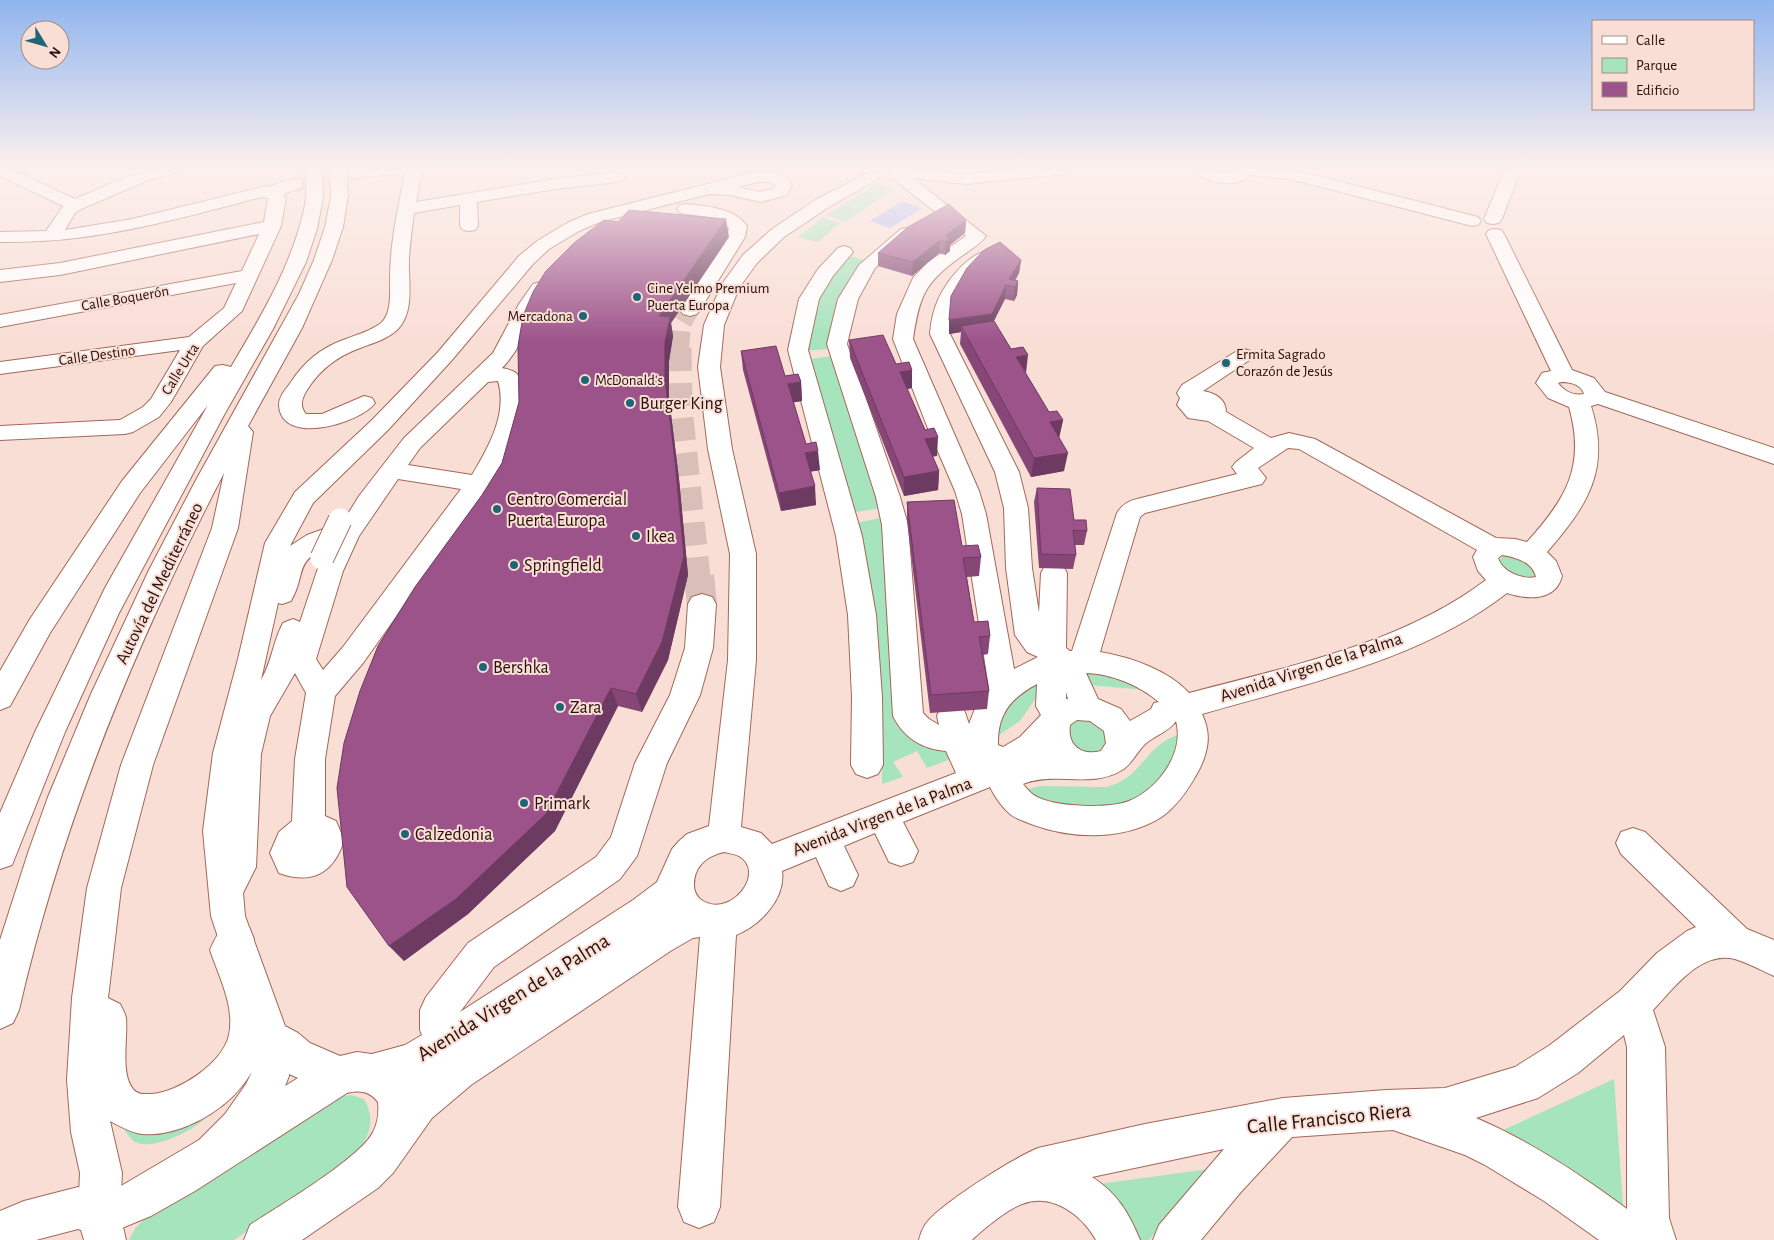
<svg xmlns="http://www.w3.org/2000/svg" width="1774" height="1240" font-family="'Alegreya Sans',sans-serif">
  <style>
    .green { fill: #a6e4bd }
    .water { fill: #acb6f9 }
    .lines { fill: none; stroke-linecap: round; stroke-linejoin: round }
    .minor-tunnel-far2 { stroke: #d9bfb7; stroke-width: 18; stroke-dasharray: 18 9; stroke-linecap: butt }
    .minor-tunnel-far1 { stroke: #d9bfb7; stroke-width: 23; stroke-dasharray: 23 12; stroke-linecap: butt }
    .minor-tunnel { stroke: #d9bfb7; stroke-width: 30; stroke-dasharray: 30 15; stroke-linecap: butt }
    .minor-casing { stroke: #a36857; stroke-width: 2 }
    .major-casing { stroke: #a36857; stroke-width: 2 }
    .highway-casing { stroke: #a36857; stroke-width: 2 }
    .minor { fill: #fff; fill-rule: evenodd }
    .major { fill: #fff; fill-rule: evenodd }
    .highway { fill: #fff; fill-rule: evenodd }
    .minor-bridge-casing { stroke: #a36857; stroke-width: 25; stroke-linecap: butt }
    .minor-bridge { stroke: #fff; stroke-width: 23 }
    .wall { fill: #864777 }
    .shaded-wall { fill: #6d3a61 }
    .building { fill: #9c538a; stroke: #6d3a61 }
    .poi-dot { fill: #206576; stroke: #f9ded6; stroke-width: 2 }
    .labels { text-anchor: middle; stroke-width: 4; stroke-linejoin: round; paint-order: stroke }
    .far-poi-label { font-size: 15px; fill: #261009; stroke: #f9ded6; text-anchor: start }
    .far-street-label { font-size: 15px; fill: #261009; stroke: #f9ded6 }
    .poi-label { font-size: 18px; fill: #261009; stroke: #f9ded6; text-anchor: start }
    .street-label { font-size: 18px; fill: #261009; stroke: #f9ded6 }
    .near-street-label { font-size: 21px; fill: #261009; stroke: #f9ded6 }
  </style>
  <rect width="100%" height="100%" fill="#f9ded6"/>
  <g class="green">
    <path d="M878,183L895,189L844,222L826,215Z"/>
    <path d="M822,218L840,223L818,242L798,237Z"/>
    <path d="M846,255L864,260L837,305L827,349L804,351L811,301Z"/>
    <path d="M832,356L883,508L849,513L839,475L845,474L843,465L836,466L820,389L804,360Z"/>
    <path d="M885,517L897,711L948,750L951,759L927,768L917,751L893,762L903,777L882,784V718L851,524Z"/>
    <path d="M1508,554L1527,559L1536,574C1529,581 1517,576 1508,574L1498,562L1503,556Z"/>
    <path d="M1052,670L1120,675L1146,690L1077,684L1047,690L1036,698L1020,721L989,742L996,711Z"/>
    <path d="M1081,719C1096,722 1103,726 1107,740L1100,750L1087,753L1073,748L1067,728L1071,724Z"/>
    <path d="M1184,733L1186,738L1153,796L1090,816L1015,792L1041,786L1106,787C1143,779 1145,742 1184,733Z"/>
    <path d="M1614,1079L1623,1205L1499,1132Z"/>
    <path d="M351,1095L364,1099C378,1124 367,1141 350,1161L234,1240H129L136,1227L145,1219L327,1102L338,1097Z"/>
    <path d="M212,1111C202,1127 154,1152 135,1142C130,1139 126,1132 123,1127Z"/>
    <path d="M1209,1169L1149,1240H1138L1099,1184Z"/>
  </g>
  <path class="water" d="M902,201L922,208L890,228L870,221Z"/>
  <g class="lines">
    <g class="minor-tunnel-far2">
      <path d="M295,184L354,173"/>
      <path d="M680,349L682,324L690,310"/>
    </g>
    <path class="minor-tunnel-far1" d="M680,348L681,409L699,578"/>
    <path class="minor-tunnel" d="M699,576L702,604"/>
    <defs>
      <g id="minor">
        <path d="M0,169H10L75,199C110,185 143,165 181,169L179,172L151,179L81,209L75,213L65,230L132,219L262,187C275,187 288,177 301,180L303,184L301,188L283,194L286,198L281,226L242,311L203,346L171,402L159,417L133,432L125,434L0,440V426L120,420L143,407L151,399L180,350L0,374V362L189,337L224,308L236,283L0,327V315L242,271L259,234L60,275L0,282V270L60,263L264,222L268,198L262,197C174,220 92,244 0,242V232L46,231L63,206L0,176Z"/>
        <path d="M352,169H422L416,202L555,179L617,172L623,174L625,177L623,180L617,182L555,189L477,202L478,226L475,230L469,231L463,230L460,226V205L414,213C412,228 410,243 409,259C408,281 415,311 398,329C388,339 373,343 360,348C338,356 320,369 307,390C302,398 299,406 306,414H322L364,396L372,398L375,403C361,423 281,447 279,405C279,396 286,389 291,382C304,362 321,348 343,340C356,335 371,331 381,323C392,314 390,291 390,279C390,243 398,208 405,173L354,178L348,176L346,173Z"/>
        <path d="M895,169H915L966,174L1020,169H1073L1071,172L1065,174L966,184L913,178L986,236C980,245 968,251 959,258C924,283 919,298 913,339L979,491L986,514L1014,669L1038,657L1027,652L1015,635L1006,568L1004,508L995,472L930,334C931,322 933,311 938,300C946,281 974,245 997,251L999,255C994,262 985,266 978,272C959,288 953,310 950,334L1019,472L1028,508L1032,568L1039,613L1041,573L1045,566L1054,563L1063,566L1067,573L1066,648L1070,651H1072L1117,513C1122,505 1128,501 1137,499L1237,474L1232,467L1236,462L1254,448L1208,421L1188,418L1177,405L1180,398L1177,393L1182,385L1237,351L1244,349L1251,351L1254,355L1251,359L1203,391C1215,393 1226,399 1226,412L1271,438L1289,433L1315,439L1496,538L1515,539L1527,542C1566,499 1586,466 1569,407L1548,398L1536,383L1542,373L1551,371L1486,234L1489,230L1495,229L1501,230L1504,234L1572,370L1594,378L1605,392L1774,448V464L1598,404L1591,406C1611,469 1588,505 1547,552L1556,561L1562,576C1556,601 1528,600 1507,593C1421,660 1305,684 1202,714C1211,733 1209,749 1200,768C1190,787 1178,806 1160,818C1122,841 1071,839 1031,824C1024,821 1016,819 1010,814C1002,807 995,797 990,787L903,822L918,851L913,862L901,866L889,862L875,833L844,846L858,875L853,886L841,891L829,886L816,857L782,871C786,899 760,925 736,935L720,1207L714,1222L699,1228L684,1222L678,1207L700,937L693,938L672,950L471,1085L432,1118L393,1173L378,1188L302,1240H244L250,1225C277,1207 361,1158 373,1132C378,1123 379,1111 378,1102C369,1091 360,1090 347,1093L195,1191L151,1216L100,1237L85,1231L79,1216L85,1201L121,1186L199,1140L225,1114L246,1084L251,1074L252,1039L211,916L203,831L213,753L238,659L265,543L295,492L372,420L438,352L519,256L537,241L567,223L588,214L755,172C769,171 784,172 792,184L787,195L761,202L730,195L709,194L600,222L579,231L549,249L533,264L452,360L388,430L313,503L290,546L307,535L343,522L359,496L404,438L493,353L519,304L533,284L540,282L547,284L550,288C533,313 523,347 502,368C506,369 513,370 516,373C519,376 520,380 521,384C532,417 507,458 489,486L363,663L335,696L325,759V816L336,821L344,840C334,873 312,885 279,873L270,853L279,832L292,821L295,759L306,693L295,673L270,716L261,754L256,867L243,893L245,916L285,1026L298,1033L310,1043L340,1056L357,1052L372,1054L405,1045L422,1035L420,1030V1010L426,997L468,943L596,857L611,837L635,763L670,695L685,648L688,604L692,597L702,594L712,597L716,604L713,648L700,695L667,763L637,856L620,879L494,967L460,1012L633,900L657,882L672,849L679,841L687,834L709,826L728,660L730,554L708,449L698,367L704,325L722,284L743,255L772,229L817,199L872,171L878,173L880,176L878,179L829,207L784,237L757,263L739,288L724,325L720,367L732,449L756,554V660L741,827L761,833L772,844L956,773L946,751C922,749 904,738 893,716L882,525L876,497L827,344L838,299L859,265L901,229L907,228L913,229L916,233L913,237L875,268L858,299L847,344L900,497L908,525L923,713L929,719L939,725L937,716L941,707L952,704L963,707L969,724L976,706L989,688L962,514L955,491L927,426L893,339L897,314L913,278L927,263L966,236L892,178L890,175ZM759,182H770L775,185L774,188L760,192L737,187ZM498,381C508,414 488,448 472,475L408,465L420,448L488,382ZM1561,382C1570,382 1581,384 1584,394C1573,396 1564,391 1558,383ZM1288,448L1299,449L1477,550L1473,557L1478,571L1486,580C1401,644 1290,666 1189,693C1168,670 1130,657 1100,652L1140,517L1145,513L1262,484L1266,478L1258,468ZM398,479L461,489L343,647L323,670L316,659L343,571L359,536ZM330,545L317,571L300,622L293,619L283,623C273,641 272,662 261,680L278,603L282,604L291,601C307,574 292,562 330,545ZM1502,555C1515,557 1533,562 1536,577C1523,580 1502,572 1498,558ZM1086,673C1112,674 1139,685 1159,702L1154,703L1151,709L1130,721L1121,709L1098,699ZM1037,684L1036,706L1041,715L1020,737L1003,747L998,745C997,714 1011,698 1037,684ZM1066,692L1068,699H1066ZM1077,720L1090,721L1104,731L1106,743L1101,751C1082,756 1067,746 1070,725ZM1176,721C1185,753 1158,789 1129,801C1109,809 1056,807 1037,797C1031,794 1027,789 1023,784C1054,771 1092,789 1122,770C1131,765 1137,752 1145,744C1154,736 1170,731 1176,721ZM724,852C728,853 735,854 739,856C768,873 728,921 700,899C696,895 694,891 694,885C694,866 707,856 724,852ZM289,1074L298,1078L285,1086L289,1076Z"/>
        <path d="M1193,169H1211L1220,173L1235,171L1236,169L1294,170L1478,217L1481,221L1478,225L1472,226L1294,180L1250,175C1238,189 1203,184 1193,169Z"/>
        <path d="M1505,169H1521L1502,219L1499,223L1493,224L1487,223L1484,219Z"/>
        <path d="M686,204C706,206 735,208 747,226L745,237L700,310L697,314L690,316L683,314L680,310L727,237L729,228L708,217L680,213L677,209L680,205Z"/>
        <path d="M844,246L850,248L853,252L833,276L819,299L808,350L862,536L876,615L882,697L883,765L878,774L867,778L856,774L851,765L852,697L848,615L836,536L788,350L799,299L818,269L838,248Z"/>
        <path d="M1633,828L1645,832L1747,929L1774,940V976C1761,970 1748,963 1735,959C1701,950 1674,988 1653,1010L1665,1047L1669,1218L1676,1240H1599L1544,1201L1485,1165L1465,1155L1393,1130L1292,1137L1240,1193L1201,1240H1153L1159,1225L1224,1149L1092,1177C1117,1193 1129,1213 1140,1240H1096C1082,1215 1052,1192 1022,1204C1008,1209 983,1229 972,1240H919C920,1235 922,1230 925,1225C938,1205 1014,1158 1038,1148L1145,1124L1283,1098L1386,1090L1445,1088L1515,1067L1550,1045L1620,991L1657,953L1687,931L1696,927L1621,854L1616,843L1621,832ZM1624,1035L1627,1047V1209C1580,1174 1530,1141 1476,1118L1538,1098L1578,1073Z"/>
      </g>
      <path id="major" d="M78,1187L114,1199L120,1214L126,1240H84L81,1230L78,1229L36,1240H0V1211L24,1201Z"/>
      <g id="highway">
        <path d="M306,169H322L323,197L317,229L306,262L273,329L224,415L119,613L65,732L12,865L0,869V813L35,732L105,588L208,405L140,493L50,633L10,706L0,710V671L30,619L122,481L215,366L223,365L231,367C262,315 295,260 306,200C307,190 306,179 306,169Z"/>
        <path d="M330,169H346L348,196L343,227L332,260L302,328L248,426L253,432L238,528L153,765L121,888L108,998L120,1004C122,1008 125,1013 126,1018C128,1037 120,1074 133,1089C138,1095 144,1094 151,1094C178,1093 223,1063 229,1035C235,1006 219,977 210,950C217,934 220,928 236,922L249,927L254,939L247,953C254,972 268,999 269,1019C269,1031 265,1041 261,1052C256,1064 251,1075 242,1086C221,1113 178,1137 142,1134C132,1133 119,1126 110,1121L122,1173L120,1214L114,1229L99,1235L84,1229L78,1214L80,1173L71,1132L67,1080L72,998L87,888L121,765L212,528L224,473C135,644 62,822 19,1010L13,1023L0,1029V940L29,850L48,797L91,694L149,570L196,480L299,294L314,260L325,227L331,196Z"/>
      </g>
    </defs>
    <use href="#minor" class="minor-casing"/>
    <use href="#major" class="major-casing"/>
    <use href="#highway" class="highway-casing"/>
    <use href="#minor" class="minor"/>
    <use href="#major" class="major"/>
    <use href="#highway" class="highway"/>
    <defs>
      <path id="minor-bridge" d="M322,558L340,520"/>
    </defs>
    <use href="#minor-bridge" class="minor-bridge-casing"/>
    <use href="#minor-bridge" class="minor-bridge"/>
  </g>
  <g class="wall">
    <path d="M966,220L965,233L950,245V251L945,255L939,253L912,276L878,266V253Z"/>
    <path d="M729,237L671,323L673,336L669,361V398L679,479L688,575L668,660L642,712L618,706L555,831L468,914L404,961L337,788Z"/>
    <path d="M1021,260L1019,273L1015,281H1018L1017,295L1014,301L1005,299L994,321L1049,412L1063,420L1059,438L1064,471L1031,477L960,344L961,332L949,334Z"/>
    <path d="M849,340L896,364L912,388L907,389L937,456H932L939,471L938,490L904,496L850,358Z"/>
    <path d="M741,351L785,376L801,382L802,401L793,402L806,444L820,470L810,472L816,505L781,511L743,370Z"/>
    <path d="M1037,488L1087,531L1084,545H1075L1076,555L1073,569L1039,568L1034,502Z"/>
    <path d="M907,502L962,546L981,557L979,576L967,577L974,622L990,636L988,654L983,655L989,691L987,709L930,713L907,521Z"/>
  </g>
  <g class="shaded-wall">
    <path d="M726,219L729,237L671,323L673,336L669,361V398L679,479L688,575L668,660L642,712L636,694L665,380L659,316Z"/>
    <path d="M966,220L965,233L950,245V251L945,255V236Z"/>
    <path d="M940,240L939,253L912,276L913,262Z"/>
    <path d="M1021,260L1019,273L1011,286L1009,279Z"/>
    <path d="M1018,281L1017,295L1014,301L1015,287Z"/>
    <path d="M1006,285L1005,299L990,328L961,326V332L949,334V320Z"/>
    <path d="M1028,355L1026,373L1016,357Z"/>
    <path d="M912,370V388L899,390L900,372Z"/>
    <path d="M801,382L802,401L790,403L788,384Z"/>
    <path d="M1063,420L1059,438L1050,422Z"/>
    <path d="M938,437L937,456L924,458L925,439Z"/>
    <path d="M818,451L820,470L806,472L805,453Z"/>
    <path d="M1068,453L1064,471L1031,477L1034,458Z"/>
    <path d="M939,471L938,490L904,496V477Z"/>
    <path d="M815,486L816,505L781,511L779,493Z"/>
    <path d="M611,688L618,706L555,831L468,914L404,961L389,946Z"/>
  </g>
  <g class="building">
    <path d="M949,204L966,220L945,236L950,238L945,242L940,240L913,262L878,253L908,227Z"/>
    <path d="M629,210L726,219L659,316L670,317L665,343V380L675,460L684,556L662,642L636,694L611,688L546,814L456,899L389,946L347,887L337,788L344,743L360,691L378,646L415,587L482,495L502,463L519,402L518,346L523,316L533,292L546,271L574,243L604,220L618,222Z"/>
    <path d="M1000,242L1021,260L1009,279L1018,281L1015,287L1006,285L992,314L949,320L951,296L967,268L984,250Z"/>
    <path d="M994,321L1011,349L1023,347L1028,355L1016,357L1049,412L1057,411L1063,420L1050,422L1068,453L1034,458L961,326Z"/>
    <path d="M883,335L896,364L909,362L912,370L900,372L925,430L934,428L938,437L925,439L939,471L904,477L849,340Z"/>
    <path d="M776,346L785,376L798,374L801,382L788,384L806,444L816,442L818,451L805,453L815,486L779,493L741,351Z"/>
    <path d="M1037,488L1070,489L1074,520H1086L1087,531L1073,530L1076,555L1041,554Z"/>
    <path d="M954,500L962,546L978,545L981,557L963,558L974,622L988,621L990,636L979,637L989,691L931,695L907,502Z"/>
  </g>
  <linearGradient id="sky" x2="0" y2="1"><stop stop-color="#90b5ef"/><stop offset="0.49" stop-color="#fcf0ed"/><stop offset="1" stop-color="#fcf0ed" stop-opacity="0"/></linearGradient>
  <rect width="1774" height="342" fill="url(#sky)"/>
  <g class="poi-dot">
    <circle cx="637" cy="297" r="5"/>
    <circle cx="583" cy="316" r="5"/>
    <circle cx="1226" cy="363" r="5"/>
    <circle cx="585" cy="380" r="5"/>
    <circle cx="630" cy="403" r="5"/>
    <circle cx="497" cy="509" r="5"/>
    <circle cx="636" cy="536" r="5"/>
    <circle cx="514" cy="565" r="5"/>
    <circle cx="483" cy="667" r="5"/>
    <circle cx="560" cy="707" r="5"/>
    <circle cx="524" cy="803" r="5"/>
    <circle cx="405" cy="834" r="5"/>
  </g>
  <g class="labels">
    <g class="far-poi-label">
      <text x="647" y="293">Cine Yelmo Premium<tspan x="647" dy="17">Puerta Europa</tspan></text>
      <text x="573" y="321" text-anchor="end">Mercadona</text>
      <text x="1236" y="359">Ermita Sagrado<tspan x="1236" dy="17">Corazón de Jesús</tspan></text>
      <text x="595" y="385">McDonald's</text>
    </g>
    <g class="far-street-label">
      <text transform="translate(125 298) rotate(-10)" y="5">Calle Boquerón</text>
      <text transform="translate(97 355) rotate(-8)" y="5">Calle Destino</text>
      <text transform="translate(180 369) rotate(-58)" y="5">Calle Urta</text>
    </g>
    <g class="poi-label">
      <text x="640" y="409">Burger King</text>
      <text x="507" y="505">Centro Comercial<tspan x="507" dy="21">Puerta Europa</tspan></text>
      <text x="646" y="542">Ikea</text>
      <text x="524" y="571">Springfield</text>
      <text x="493" y="673">Bershka</text>
      <text x="570" y="713">Zara</text>
      <text x="534" y="809">Primark</text>
      <text x="415" y="840">Calzedonia</text>
    </g>
    <g class="street-label">
      <text transform="translate(159 583) rotate(-64)" y="6">Autovía del Mediterráneo</text>
      <text transform="translate(1311 667) rotate(-18)" y="6">Avenida Virgen de la Palma</text>
      <text transform="translate(882 816) rotate(-21)" y="6">Avenida Virgen de la Palma</text>
    </g>
    <g class="near-street-label">
      <text transform="translate(513 997) rotate(-32)" y="7">Avenida Virgen de la Palma</text>
      <text transform="translate(1329 1118) rotate(-6)" y="7">Calle Francisco Riera</text>
    </g>
  </g>
  <rect x="1592" y="20" width="162" height="90" fill="#f9ded6" stroke="#a58c84"/>
  <rect x="1602" y="36" width="25" height="8" fill="#ffffff" stroke="#a58c84"/>
  <text x="1636" y="45" font-size="15" fill="#261009">Calle</text>
  <rect x="1602" y="58" width="25" height="15" fill="#a6e4bd" stroke="#a58c84"/>
  <text x="1636" y="70" font-size="15" fill="#261009">Parque</text>
  <rect x="1602" y="82" width="25" height="15" fill="#9c538a" stroke="#a58c84"/>
  <text x="1636" y="95" font-size="15" fill="#261009">Edificio</text>
  <g transform="translate(45 45) rotate(127)"><circle r="24" fill="#f9ded6" stroke="#a58c84"/>
  <path d="M0-4L9 19L0 12L-9 19Z" fill="#206576"/>
  <text y="-8" font-size="14" font-weight="bold" text-anchor="middle" fill="#261009">N</text>
  </g>
</svg>
